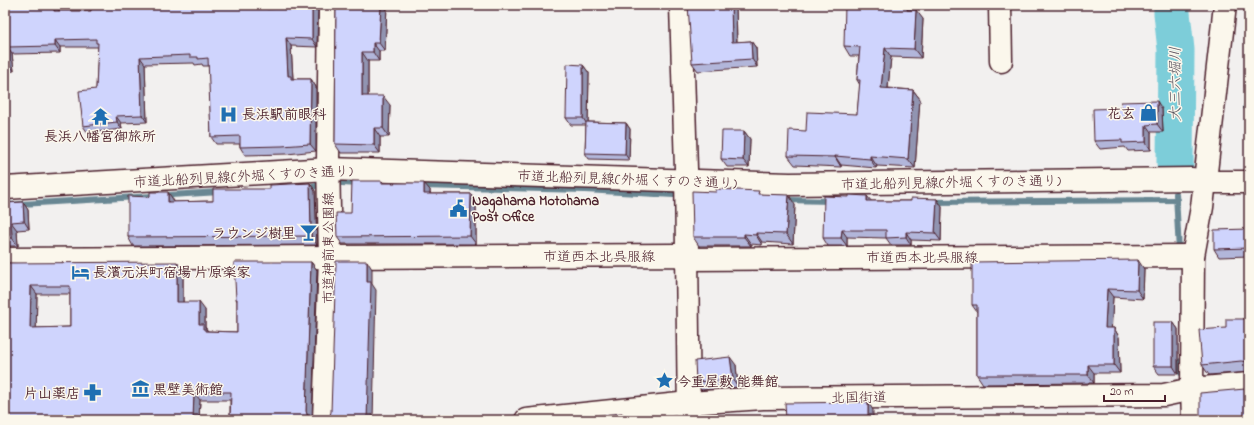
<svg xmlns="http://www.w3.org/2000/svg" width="1254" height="425" font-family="'Indie Flower','Klee One',sans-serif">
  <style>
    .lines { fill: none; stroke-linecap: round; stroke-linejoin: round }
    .stream { stroke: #698793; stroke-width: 6 }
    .river { stroke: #7dcdd9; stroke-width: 37 }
    .street-casing { stroke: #4a1f2b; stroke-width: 25 }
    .secondary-casing { stroke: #4a1f2b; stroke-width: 25 }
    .street { stroke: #fbf7ec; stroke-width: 22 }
    .secondary { stroke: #fbf7ec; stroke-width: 22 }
    .wall { fill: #b2b6da; stroke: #4a1f2b; fill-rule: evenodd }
    .shaded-wall { fill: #9194b1; stroke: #4a1f2b }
    .building { fill: #cfd4fd; stroke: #4a1f2b; fill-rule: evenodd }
    .labels { text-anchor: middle; stroke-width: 3; stroke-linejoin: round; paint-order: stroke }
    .poi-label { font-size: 14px; font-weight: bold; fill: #4a1f2b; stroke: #fbf7ec; text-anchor: start }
    .street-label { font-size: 14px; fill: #4a1f2b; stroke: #fbf7ec }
    .water-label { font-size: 15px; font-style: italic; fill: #59535f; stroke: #fbf7ec }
  </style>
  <rect width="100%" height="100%" fill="#f2f0ef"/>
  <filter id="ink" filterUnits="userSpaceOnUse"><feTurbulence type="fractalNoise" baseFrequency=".025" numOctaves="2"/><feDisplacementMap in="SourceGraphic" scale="8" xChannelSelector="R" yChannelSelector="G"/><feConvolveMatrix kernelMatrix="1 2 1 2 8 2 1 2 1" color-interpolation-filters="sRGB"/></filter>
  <g filter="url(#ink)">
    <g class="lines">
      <g class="stream">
        <path d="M1246,107H1249"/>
        <path d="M342,183L359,184"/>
        <path d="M420,186L585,190L674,195"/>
        <path d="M305,187L317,186"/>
        <path d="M1176,194L1179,252"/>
        <path d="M785,200L832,201"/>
        <path d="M931,202L1177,200"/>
        <path d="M5,205L220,192"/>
        <path d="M1181,373V361"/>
      </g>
      <path class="river" d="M1172,5V13L1176,50L1175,163"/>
      <defs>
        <g id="street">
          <path d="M681,5L686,169L689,420"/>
          <path d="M1000,5L1001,61"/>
          <path d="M5,259L677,255L687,259L1193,256"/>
          <path d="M324,420L330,258L328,160L330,5"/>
          <path d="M526,420L689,403L763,398L1164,395L1192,389"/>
          <path d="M1193,420L1192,389L1193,256L1202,207L1225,5"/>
        </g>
        <g id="secondary">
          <path d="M5,188L329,169L790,184L1192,179L1205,182H1249"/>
          <path d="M1192,389L1249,384"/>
        </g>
      </defs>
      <use href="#street" class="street-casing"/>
      <use href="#secondary" class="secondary-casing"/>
      <use href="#street" class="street"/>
      <use href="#secondary" class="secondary"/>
    </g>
    <g class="wall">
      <path d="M5,5L59,10V11H91V5H272V9L303,7V5H318L317,47L291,46L293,79H311L316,87V151L287,154L245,155L240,147V144H216L211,137L209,66H203L202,64L195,65L194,63L145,64L147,122L121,123L122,129L88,133L83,126L96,89L98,47H60V53L12,54L14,71L5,72Z"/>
      <path d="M336,5H387L385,51H379V61H368V96L390,105L389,137H380V153H341L335,144Z"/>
      <path d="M736,5L737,42L751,41L756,48L757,67L698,71L692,63Z"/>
      <path d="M914,10L923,19L921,58L891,57L888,88L913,90L920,99L915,168L877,166L876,168L841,165V167L795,165L788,156L806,131L857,114L860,85L857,80L859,56H850L844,46Z"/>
      <path d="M1249,63V93L1245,87Z"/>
      <path d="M583,65L589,73L588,122L626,123L630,129L629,160L589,159L585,153L586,125H571L566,118Z"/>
      <path d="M1162,109L1163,132H1151V150L1128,151L1125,147L1100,149L1094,141Z"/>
      <path d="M744,131L750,139L749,167H727L721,159Z"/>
      <path d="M382,181L384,183L430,190V194H471L476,202V244H342L337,237Z"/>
      <path d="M310,183L315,191L317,245L133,246L128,237L150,197L174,201V202L213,201L270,189Z"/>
      <path d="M761,194L795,205L793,244L762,242V245L751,244V246H699L693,237Z"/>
      <path d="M937,199L942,207L941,241L911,240V245H891L886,238L847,237V246H828L823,238L871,201H911Z"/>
      <path d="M23,202L28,210L29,229L17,230L18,246H5V203Z"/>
      <path d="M1249,229V256L1219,257L1214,249Z"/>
      <path d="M311,262L317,270L312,420H230V400H200L199,420H5V263L183,270V302L205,310V327L208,331L237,332V301L236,299ZM37,294H70V327L36,328Z"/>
      <path d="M1144,269L1143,299L1113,297L1111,328H1114L1119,337L1120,373H1094V383L983,384L977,375V312L972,305Z"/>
      <path d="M1249,300V372L1209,375L1202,365L1226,328L1247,319Z"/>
      <path d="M1173,322L1178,329V374H1159L1153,366Z"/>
      <path d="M736,365L738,387L701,390L696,382Z"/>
    </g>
    <g class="shaded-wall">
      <path d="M54,5H56L59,10V19L54,11Z"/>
      <path d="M267,5H272L273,16L267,9Z"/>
      <path d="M312,5H318L317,47L312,39Z"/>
      <path d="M381,5H387L385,51L379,43Z"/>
      <path d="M731,5H736L737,50L732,42Z"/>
      <path d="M908,5H915L914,19L907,10Z"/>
      <path d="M916,10L923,19L921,58L914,49Z"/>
      <path d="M286,38L291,46L293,79L296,83L297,87L288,76Z"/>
      <path d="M55,40L60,47V53L55,46Z"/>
      <path d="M751,41L756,48L757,67L752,59Z"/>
      <path d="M373,43L379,51V61L373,52Z"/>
      <path d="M7,47L12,54L14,71L9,64Z"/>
      <path d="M885,48L891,57L887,97L881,88Z"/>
      <path d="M362,52L368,61V104L362,96Z"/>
      <path d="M140,57L145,64L147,122L142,115Z"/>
      <path d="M583,65L589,73L588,126L583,118Z"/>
      <path d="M311,79L316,87V151L310,144Z"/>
      <path d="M913,90L920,99L915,168L908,159Z"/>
      <path d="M383,96L390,105L389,137L383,128Z"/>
      <path d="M1157,101L1162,109L1163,132L1157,124Z"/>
      <path d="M116,116L121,123L122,129L117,122Z"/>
      <path d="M626,123L630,129L629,160L625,154Z"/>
      <path d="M1146,125L1151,132V150L1146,142Z"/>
      <path d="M374,128L380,137V153L374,145Z"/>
      <path d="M744,131L750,139L749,167L743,160Z"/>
      <path d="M835,156L841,165V167L835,157Z"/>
      <path d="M870,156L877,166L876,168L870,159Z"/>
      <path d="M310,183L315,191L317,245L311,236Z"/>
      <path d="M424,183L430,190V202L424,194Z"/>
      <path d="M168,192L174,201L173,211L168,202Z"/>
      <path d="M471,194L476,202V244L470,236Z"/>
      <path d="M789,195L795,205L793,244L786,234Z"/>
      <path d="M867,196L873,203L867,201Z"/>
      <path d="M937,199L942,207L941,241L935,233Z"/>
      <path d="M23,202L28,210L29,229L24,221Z"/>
      <path d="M11,222L17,230L18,246L12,238Z"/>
      <path d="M842,230L847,237V246L841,238Z"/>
      <path d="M906,232L911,240V245L906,237Z"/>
      <path d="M756,233L762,242V245L756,235Z"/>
      <path d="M744,234L751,244V246L744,237Z"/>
      <path d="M1138,260L1144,269L1143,299L1137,290Z"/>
      <path d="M367,261L372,269V284L376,290L373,420H367Z"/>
      <path d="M177,262L183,270V310L177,302Z"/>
      <path d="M311,262L317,270L312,420H309L308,418L306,411Z"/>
      <path d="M31,286L37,294L36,337L30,328Z"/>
      <path d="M1107,289L1113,297L1111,337L1105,328Z"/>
      <path d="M199,302L205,310V327L208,332L211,339L199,324Z"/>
      <path d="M1173,322L1178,329V374L1173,366Z"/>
      <path d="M1114,328L1119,337L1120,373L1114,365Z"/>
      <path d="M730,357L736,365L738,387L733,379Z"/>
      <path d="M1088,365L1094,373V383L1088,375Z"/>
      <path d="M194,392L200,400L199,420H193Z"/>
      <path d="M868,402L873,410V420H868Z"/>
      <path d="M622,413L627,420H622Z"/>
    </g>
    <g class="building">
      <path d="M5,5H54V11H91V5H267V9L303,7V5H312V39L286,38L288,76H291V79H311L310,144L282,146L240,147V136L211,137L208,58L198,59V57H190V55L140,57L142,115L116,116L117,122L83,126L79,91L96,89L98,43H96V39L55,40V46L7,47L9,64H5Z"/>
      <path d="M336,5H381L379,43H373V52H362V96H383V128H374V145L335,144Z"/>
      <path d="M688,5H731L732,42L751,41L752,59L692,63Z"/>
      <path d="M845,5H908L907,10H916L914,49L885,48L881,88L913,90L908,159L870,156V159L835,156V157L788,156L789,130L806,131L807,112L857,114L860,80H857L860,47L844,46Z"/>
      <path d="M1246,63H1249V88L1245,87Z"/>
      <path d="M567,64L583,65V118H566Z"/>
      <path d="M1157,101V124L1146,125V142L1122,143V140L1094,141L1093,109L1122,108L1121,102Z"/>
      <path d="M586,122L626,123L625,154L585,153Z"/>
      <path d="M722,131H744L743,160L721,159Z"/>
      <path d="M352,181H382V183H424V194H471L470,236L337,237L336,213H351Z"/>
      <path d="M310,183L311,236L128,237V196L150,197V192H168V202L213,201V189H270V185Z"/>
      <path d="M716,189L759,191L758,194L789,195L786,234L756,233V235L744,234V237H693L692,191L716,192Z"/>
      <path d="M849,195L867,196V201H911V198L937,199L935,233L906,232V237L886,238V230H842L841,238H823L824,196L849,197Z"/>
      <path d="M23,202L24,221L11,222L12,238H5V203Z"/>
      <path d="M1249,229V248L1214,249V230Z"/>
      <path d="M1138,260L1137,290L1107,289L1105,328H1114V365H1088V375H977V305H972V262Z"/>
      <path d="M336,261H367V282H371L367,420H327L329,418L331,412Z"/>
      <path d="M177,262V302H199V324H203V329H205V331L237,332V299H236L234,262H311L306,411L308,418L309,420H230L231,392H194L193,420H5V263ZM31,286H70V327L30,328Z"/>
      <path d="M1247,300H1249V364L1247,362L1241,361L1202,365L1199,330L1226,328V319H1247Z"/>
      <rect x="1153" y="322" width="20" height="44"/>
      <path d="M730,357L733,379L696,382L695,361Z"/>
      <path d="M1249,388V420H1198L1199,418L1200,413V393L1245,389Z"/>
      <path d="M868,402V420H786L785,403Z"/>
      <path d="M622,413V420H571L570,418Z"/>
    </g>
  </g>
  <defs>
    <symbol id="shop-bare" viewBox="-9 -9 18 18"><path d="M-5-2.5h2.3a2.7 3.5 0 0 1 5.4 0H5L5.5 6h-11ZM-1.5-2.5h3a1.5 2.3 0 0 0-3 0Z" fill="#1f6fb2" stroke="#fbf7ec" stroke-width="2.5" paint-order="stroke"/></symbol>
    <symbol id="hospital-bare" viewBox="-9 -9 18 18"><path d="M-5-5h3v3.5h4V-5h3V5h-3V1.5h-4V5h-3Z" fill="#1f6fb2" stroke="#fbf7ec" stroke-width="2.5" paint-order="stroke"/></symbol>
    <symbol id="temple-bare" viewBox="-9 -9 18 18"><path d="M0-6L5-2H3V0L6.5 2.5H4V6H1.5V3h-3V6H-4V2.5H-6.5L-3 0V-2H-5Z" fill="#1f6fb2" stroke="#fbf7ec" stroke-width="2.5" paint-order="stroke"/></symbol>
    <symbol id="civic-bare" viewBox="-9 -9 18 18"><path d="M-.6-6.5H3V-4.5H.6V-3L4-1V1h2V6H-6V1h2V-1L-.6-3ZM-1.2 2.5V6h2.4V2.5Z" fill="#1f6fb2" stroke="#fbf7ec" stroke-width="2.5" paint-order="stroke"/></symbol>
    <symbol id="bar-bare" viewBox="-9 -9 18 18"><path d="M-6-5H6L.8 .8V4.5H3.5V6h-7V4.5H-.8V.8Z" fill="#1f6fb2" stroke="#fbf7ec" stroke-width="2.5" paint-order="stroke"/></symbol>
    <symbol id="hotel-bare" viewBox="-9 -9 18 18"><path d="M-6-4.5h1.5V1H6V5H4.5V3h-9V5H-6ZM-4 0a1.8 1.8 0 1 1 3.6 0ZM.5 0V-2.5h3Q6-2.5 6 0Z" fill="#1f6fb2" stroke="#fbf7ec" stroke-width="2.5" paint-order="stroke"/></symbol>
    <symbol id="sight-bare" viewBox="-9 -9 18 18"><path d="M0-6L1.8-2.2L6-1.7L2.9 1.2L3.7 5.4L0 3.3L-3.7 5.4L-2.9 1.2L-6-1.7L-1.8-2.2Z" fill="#1f6fb2" stroke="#fbf7ec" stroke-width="2.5" paint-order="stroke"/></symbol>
    <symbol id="museum-bare" viewBox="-9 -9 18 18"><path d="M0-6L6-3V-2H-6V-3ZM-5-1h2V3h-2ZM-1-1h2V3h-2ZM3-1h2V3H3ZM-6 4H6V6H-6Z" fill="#1f6fb2" stroke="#fbf7ec" stroke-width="2.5" paint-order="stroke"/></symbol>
    <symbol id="pharmacy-bare" viewBox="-9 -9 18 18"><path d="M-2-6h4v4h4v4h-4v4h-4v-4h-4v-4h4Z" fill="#1f6fb2" stroke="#fbf7ec" stroke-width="2.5" paint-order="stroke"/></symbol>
  </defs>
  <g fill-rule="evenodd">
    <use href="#shop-bare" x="1136" y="100" width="25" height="25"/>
    <use href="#hospital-bare" x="216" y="102" width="25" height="25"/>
    <use href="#temple-bare" x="88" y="104" width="25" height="25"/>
    <use href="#civic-bare" x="446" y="196" width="25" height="25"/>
    <use href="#bar-bare" x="296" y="220" width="25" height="25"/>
    <use href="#hotel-bare" x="68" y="260" width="25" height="25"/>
    <use href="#sight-bare" x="652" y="368" width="25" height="25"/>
    <use href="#museum-bare" x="128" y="376" width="25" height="25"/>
    <use href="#pharmacy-bare" x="80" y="380" width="25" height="25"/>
  </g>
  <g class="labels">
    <g class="poi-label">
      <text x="1135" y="118" text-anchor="end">花玄</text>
      <text x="242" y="119">長浜駅前眼科</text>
      <text x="100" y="141" text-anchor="middle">長浜八幡宮御旅所</text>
      <text x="472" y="205">Nagahama Motohama<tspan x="472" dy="16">Post Office</tspan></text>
      <text x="296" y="238" text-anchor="end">ラウンジ樹里</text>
      <text x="93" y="277">長濱元浜町宿場 片原楽家</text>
      <text x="677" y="386">今重屋敷 能舞館</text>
      <text x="153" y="394">黒壁美術館</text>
      <text x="80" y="398" text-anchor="end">片山薬店</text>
    </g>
    <g class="street-label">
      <text transform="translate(243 176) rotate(-3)" y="5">市道北船列見線(外堀くすのき通り)</text>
      <text transform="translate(627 179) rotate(2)" y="5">市道北船列見線(外堀くすのき通り)</text>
      <text transform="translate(951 182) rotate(-1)" y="5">市道北船列見線(外堀くすのき通り)</text>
      <text transform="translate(328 248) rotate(-90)" y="5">市道神前東公園線</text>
      <text x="599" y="261">市道西本北呉服線</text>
      <text x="922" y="262">市道西本北呉服線</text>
      <text transform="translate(859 397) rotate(-1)" y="5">北国街道</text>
    </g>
    <g class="water-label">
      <text transform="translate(1175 84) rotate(-90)" y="5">大三六堀川</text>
    </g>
  </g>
  <rect width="1254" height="425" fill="none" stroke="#fbf7ec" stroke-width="20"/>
  <rect x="10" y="10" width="1234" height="405" fill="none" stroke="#4a1f2b" stroke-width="1.5" filter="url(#ink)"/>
  <path d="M1104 395v6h61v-6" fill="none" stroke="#4a1f2b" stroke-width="2"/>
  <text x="1110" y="395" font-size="12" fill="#4a1f2b" stroke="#fbf7ec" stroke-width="3" paint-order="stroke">20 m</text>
</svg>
